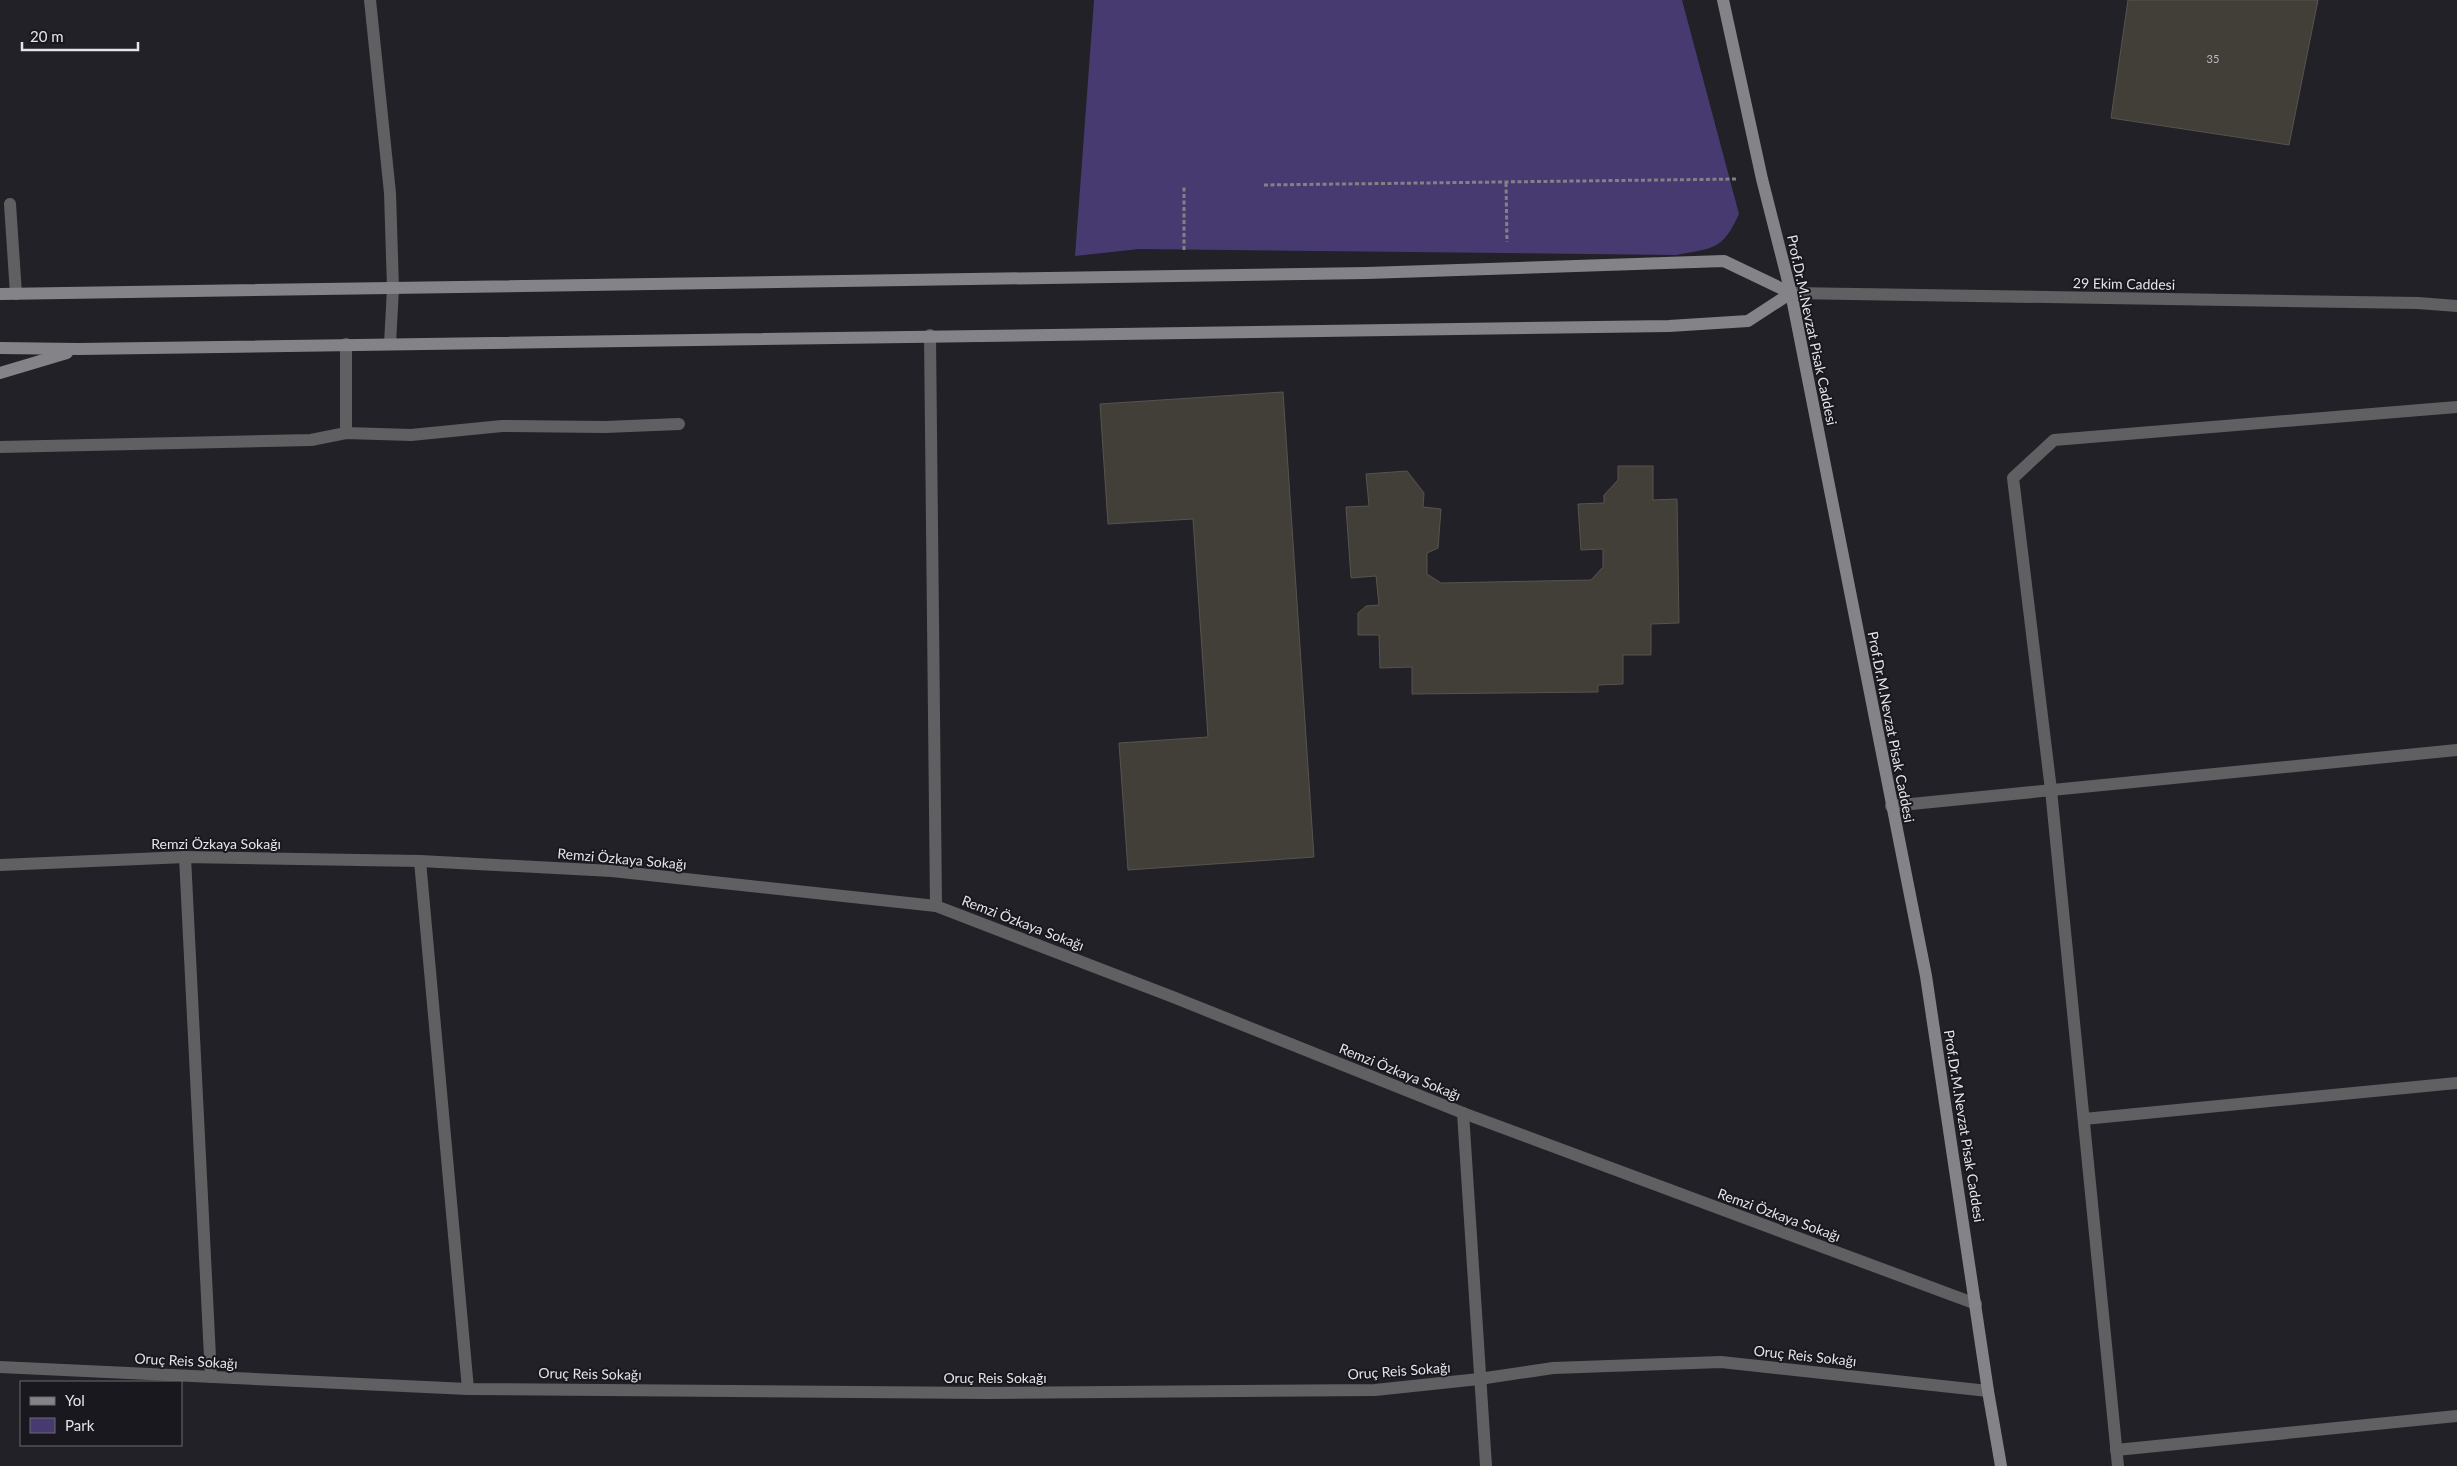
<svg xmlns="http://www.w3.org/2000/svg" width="2457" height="1466" font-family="Lato,sans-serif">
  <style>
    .green { fill: #463a71 }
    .building { fill: #423f39; stroke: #57544d }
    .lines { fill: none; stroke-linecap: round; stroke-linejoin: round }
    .path { stroke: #818186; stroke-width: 3; stroke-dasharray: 4 2.5; stroke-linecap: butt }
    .service { stroke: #606063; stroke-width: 12 }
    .minor { stroke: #606063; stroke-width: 12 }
    .tertiary { stroke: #606063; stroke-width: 12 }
    .secondary { stroke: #848388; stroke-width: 12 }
    .labels { text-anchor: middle; stroke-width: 4; stroke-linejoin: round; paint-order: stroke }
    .number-label { font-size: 11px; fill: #bcbcbd }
    .street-label { font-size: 14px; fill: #e5e5e9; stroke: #19181e }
  </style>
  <rect width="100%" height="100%" fill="#222127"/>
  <path class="green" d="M1094,0H1682L1739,214C1722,251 1713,248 1676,255L1139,249L1075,256Z"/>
  <g class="building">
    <path d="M2128,0H2318L2289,145L2111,118Z"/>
    <path d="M1283,392L1314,857L1128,870L1119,743L1208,737L1193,519L1108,524L1100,404Z"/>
    <path d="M1618,466H1653V500L1677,499L1679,623L1651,624V655H1623V684L1598,685V692L1412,694V667L1380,668L1379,635H1358V613L1366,606L1379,605L1376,576L1351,578L1346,507L1369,506L1366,474L1407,471L1424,493L1423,507L1441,509L1438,548L1427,553V574L1441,583L1591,580L1603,567V549L1581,550L1578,504L1604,503V495L1618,480Z"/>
  </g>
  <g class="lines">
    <g class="path">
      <path d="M1506,183L1507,242"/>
      <path d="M1264,185L1736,179"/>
      <path d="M1184,250V185"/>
    </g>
    <g class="service">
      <path d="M370,0L390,193L393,288L390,344"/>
      <path d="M10,204L16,294"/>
      <path d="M346,433V344"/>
      <path d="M0,447L311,440L346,433L411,435L502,426L605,427L679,424"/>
      <path d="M185,857L211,1377"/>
    </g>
    <g class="minor">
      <path d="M930,335L936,906"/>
      <path d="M1891,806L2457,750"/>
      <path d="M420,861L468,1389"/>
      <path d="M0,865L185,857L420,861L612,871L936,906L1173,997L1463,1113L1976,1304"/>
      <path d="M1463,1113L1486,1466"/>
      <path d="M2084,1119L2457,1083"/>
      <path d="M0,1367L468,1389L987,1393L1375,1390L1479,1379L1553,1368L1721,1362L1988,1391"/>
      <path d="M2116,1450L2457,1416"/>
      <path d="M2118,1466L2051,790L2013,478L2054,440L2457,407"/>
    </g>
    <path class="tertiary" d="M1791,293L2418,303L2457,306"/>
    <g class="secondary">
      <path d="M1723,0L1762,179L1791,293L1926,976L1988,1391L2001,1466"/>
      <path d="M0,294L1367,273L1724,261L1791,293"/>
      <path d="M0,348L79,349L1669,326L1748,321L1791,293"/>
      <path d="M0,373L67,353"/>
    </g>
  </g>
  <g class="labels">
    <g class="number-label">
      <text x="2213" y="63">35</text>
    </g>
    <g class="street-label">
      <text transform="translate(2124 284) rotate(1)" y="5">29 Ekim Caddesi</text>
      <text transform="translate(1812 330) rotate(78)" y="5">Prof.Dr.M.Nevzat Pisak Caddesi</text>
      <text transform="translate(1891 727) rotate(79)" y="5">Prof.Dr.M.Nevzat Pisak Caddesi</text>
      <text x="216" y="849">Remzi Özkaya Sokağı</text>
      <text transform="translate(622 859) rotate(5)" y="5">Remzi Özkaya Sokağı</text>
      <text transform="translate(1023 923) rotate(21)" y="5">Remzi Özkaya Sokağı</text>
      <text transform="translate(1400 1072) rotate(22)" y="5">Remzi Özkaya Sokağı</text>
      <text transform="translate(1964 1126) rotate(81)" y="5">Prof.Dr.M.Nevzat Pisak Caddesi</text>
      <text transform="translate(1779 1215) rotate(20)" y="5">Remzi Özkaya Sokağı</text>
      <text transform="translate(1805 1356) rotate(6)" y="5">Oruç Reis Sokağı</text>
      <text transform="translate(186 1361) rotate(3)" y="5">Oruç Reis Sokağı</text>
      <text transform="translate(1399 1371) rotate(-4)" y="5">Oruç Reis Sokağı</text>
      <text transform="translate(590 1374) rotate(1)" y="5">Oruç Reis Sokağı</text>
      <text x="995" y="1383">Oruç Reis Sokağı</text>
    </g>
  </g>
  <rect x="20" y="1381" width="162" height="65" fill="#19181e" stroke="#6b6a6f"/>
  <rect x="30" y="1397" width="25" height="8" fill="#848388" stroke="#6b6a6f"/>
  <text x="65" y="1406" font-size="15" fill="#e5e5e9">Yol</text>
  <rect x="30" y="1418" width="25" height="15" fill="#463a71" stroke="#6b6a6f"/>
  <text x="65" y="1431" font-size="15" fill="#e5e5e9">Park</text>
  <path d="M22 42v8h116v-8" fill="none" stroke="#e5e5e9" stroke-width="2.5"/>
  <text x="30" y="42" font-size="15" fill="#e5e5e9" stroke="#19181e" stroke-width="4" paint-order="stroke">20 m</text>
</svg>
